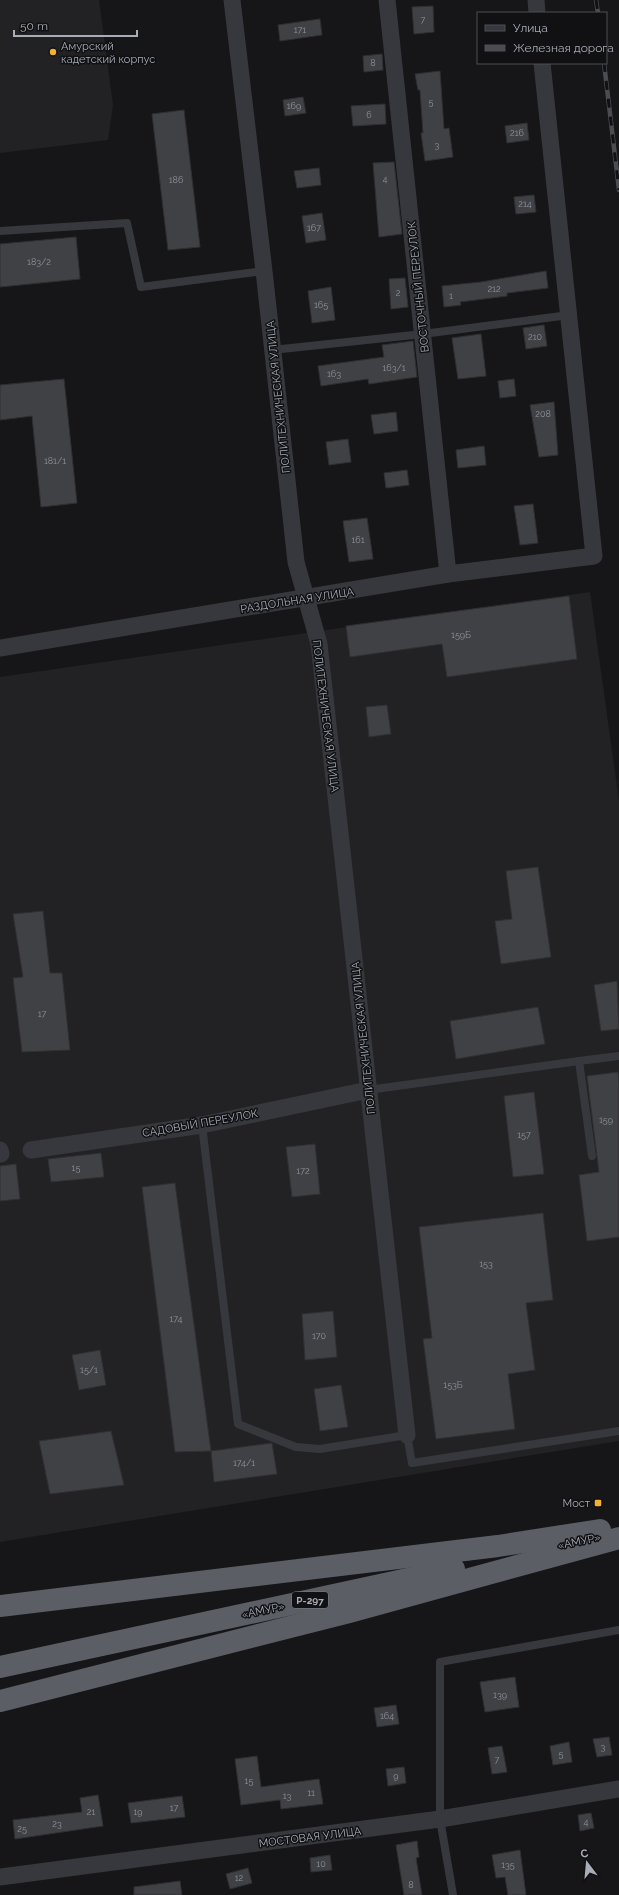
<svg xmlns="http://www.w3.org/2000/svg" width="619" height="1895" font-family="Raleway,sans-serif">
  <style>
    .built { fill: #222225 }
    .building { fill: #404145; stroke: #303034 }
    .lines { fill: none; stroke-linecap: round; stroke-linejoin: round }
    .service { stroke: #37383d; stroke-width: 8 }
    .minor { stroke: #37383d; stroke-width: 17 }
    .trunk { stroke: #5b5e65; stroke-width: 22 }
    .rail-casing { stroke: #4a4c52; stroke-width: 4.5 }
    .rail { stroke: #111113; stroke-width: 3; stroke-dasharray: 9; stroke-linecap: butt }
    .poi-dot { fill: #f2b134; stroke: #111113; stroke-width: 1.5 }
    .labels { text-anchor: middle; stroke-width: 3; stroke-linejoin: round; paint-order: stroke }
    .number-label { font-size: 9px; fill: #8e929b }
    .shield { fill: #111113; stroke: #7b7e86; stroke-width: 1 }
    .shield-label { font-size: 10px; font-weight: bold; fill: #a8adb8 }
    .poi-label { font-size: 11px; fill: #a8adb8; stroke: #111113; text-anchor: start }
    .street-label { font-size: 11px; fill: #a8adb8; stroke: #111113 }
  </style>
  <rect width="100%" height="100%" fill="#161618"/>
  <g class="built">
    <path d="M0,0H99L113,105L108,140L0,153Z"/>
    <path d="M590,592L619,801V1441L0,1542V677Z"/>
  </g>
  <g class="building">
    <path d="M433,6L434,32L414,34L412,7Z"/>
    <path d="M320,19L322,35L280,41L278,25Z"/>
    <path d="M382,54L383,70L364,72L363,56Z"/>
    <path d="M440,71L444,129L449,128L453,157L425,161L421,133H423L420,90H418L415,74Z"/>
    <path d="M303,97L306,113L285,116L283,100Z"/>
    <path d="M385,104L386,124L353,126L351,106Z"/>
    <path d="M184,110L200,247L168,250L152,114Z"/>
    <path d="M527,123L529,140L507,143L505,126Z"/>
    <path d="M394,162L402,234L379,237L373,163Z"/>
    <path d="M319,168L321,185L297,188L294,171Z"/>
    <path d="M534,195L536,212L516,214L514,197Z"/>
    <path d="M322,213L326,240L306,243L302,216Z"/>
    <path d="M76,237L80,279L0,287V244Z"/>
    <path d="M546,271L548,288L507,293V296L460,302L461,305L444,307L442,286L481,282Z"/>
    <path d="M405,278L408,307L391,309L389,279Z"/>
    <path d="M331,287L335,320L312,323L308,291Z"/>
    <path d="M544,325L547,346L526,349L523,328Z"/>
    <path d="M481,334L486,376L458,379L452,338Z"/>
    <path d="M413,341L417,377L369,384L368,379L321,386L318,366L384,357L382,345Z"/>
    <path d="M64,379L77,503L41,507L32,416L0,420V385Z"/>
    <path d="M514,379L516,396L500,398L498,381Z"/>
    <path d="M554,402L558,455L539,457L530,405Z"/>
    <path d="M396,412L398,431L374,434L371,415Z"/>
    <path d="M348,439L351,462L329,465L326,442Z"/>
    <path d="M484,446L486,465L458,468L456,450Z"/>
    <path d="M407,470L409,485L386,488L384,473Z"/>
    <path d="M533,504L538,543L520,545L514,506Z"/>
    <path d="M367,518L373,559L349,562L343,521Z"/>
    <path d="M569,596L577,659L447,677L442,644L350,657L346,626Z"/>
    <path d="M387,705L391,734L369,737L366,707Z"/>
    <path d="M538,867L551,957L501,964L495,921L512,919L506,871Z"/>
    <path d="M43,911L50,973H62L70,1050L22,1052L13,978L23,977L13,914Z"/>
    <path d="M617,981L619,1029L601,1031L594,985Z"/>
    <path d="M538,1007L545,1044L456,1059L450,1021Z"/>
    <path d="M618,1072L619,1085V1237L587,1241L579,1175L599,1172L587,1076Z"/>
    <path d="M534,1092L544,1174L513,1177L504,1096Z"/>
    <path d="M315,1144L320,1194L292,1197L286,1147Z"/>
    <path d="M101,1153L104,1177L51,1182L48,1159Z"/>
    <path d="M16,1164L20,1199L0,1201V1166Z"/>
    <path d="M175,1183L211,1451L175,1452L142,1187Z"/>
    <path d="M543,1213L553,1300L526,1303L535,1370L508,1374L515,1429L436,1439L423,1339L432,1338L419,1227Z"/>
    <path d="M333,1311L337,1357L305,1360L302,1314Z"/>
    <path d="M100,1350L106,1385L79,1390L72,1355Z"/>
    <path d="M341,1385L348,1427L320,1431L314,1389Z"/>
    <path d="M111,1431L124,1485L50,1494L39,1441Z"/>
    <path d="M272,1443L277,1474L214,1482L211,1451Z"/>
    <path d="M515,1677L519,1707L485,1712L480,1682Z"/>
    <path d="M396,1705L399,1724L377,1727L374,1708Z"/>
    <path d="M609,1737L612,1755L597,1757L593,1739Z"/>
    <path d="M569,1742L572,1762L553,1765L550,1746Z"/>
    <path d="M502,1746L507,1772L492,1774L488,1748Z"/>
    <path d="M257,1756L261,1787L319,1779L323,1804L281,1809L280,1800L241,1805L235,1759Z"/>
    <path d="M404,1767L406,1783L388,1786L386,1769Z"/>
    <path d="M98,1795L103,1826L15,1839L13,1820L82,1812L80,1798Z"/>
    <path d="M182,1796L185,1817L131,1823L128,1803Z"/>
    <path d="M591,1813L594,1828L580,1831L578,1815Z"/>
    <path d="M417,1841L419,1857L416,1858L422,1895H404L396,1845Z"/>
    <path d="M520,1850L526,1895H508L505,1877L496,1878L492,1855Z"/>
    <path d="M330,1855L332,1870L311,1872L310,1858Z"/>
    <path d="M248,1868L252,1883L230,1889L226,1874Z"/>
    <path d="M180,1881L182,1895H134V1887Z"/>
  </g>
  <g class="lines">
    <g class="service">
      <path d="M0,231L127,223L141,287L264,271"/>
      <path d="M272,350L423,334L569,315"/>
      <path d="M579,1061L619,1056"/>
      <path d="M368,1090L579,1061L592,1156"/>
      <path d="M202,1125L238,1424L296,1447L320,1449L407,1435L412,1463L619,1431"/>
      <path d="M453,1895L440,1819V1662L619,1630"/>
    </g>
    <g class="minor">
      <path d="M232,0L264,271L296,562L319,644L407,1435"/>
      <path d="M387,0L448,574"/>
      <path d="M536,0L537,13"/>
      <path d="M0,648L448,574L594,556L542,63"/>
      <path d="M0,1150L1,1154"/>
      <path d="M31,1150L202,1125L368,1090"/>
      <path d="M0,1877L440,1819L619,1789"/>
    </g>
    <g class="trunk">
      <path d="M0,1606L498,1546L600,1530"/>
      <path d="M0,1667L454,1569"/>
      <path d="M0,1701L349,1612L619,1538"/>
    </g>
    <defs>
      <g id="rail">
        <path d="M596,0L598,13"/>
        <path d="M604,63L619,190"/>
      </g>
    </defs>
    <use href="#rail" class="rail-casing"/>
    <use href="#rail" class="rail"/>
  </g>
  <g class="poi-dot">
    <circle cx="53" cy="52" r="4"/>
    <rect x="594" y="1499" width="8" height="8" rx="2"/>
  </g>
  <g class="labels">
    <g class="number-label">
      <text x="423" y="23">7</text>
      <text x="300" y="33">171</text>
      <text x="373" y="66">8</text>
      <text x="431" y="105">5</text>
      <text x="294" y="109">169</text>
      <text x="369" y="118">6</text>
      <text x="517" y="136">216</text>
      <text x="437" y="148">3</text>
      <text x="385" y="182">4</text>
      <text x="176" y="183">186</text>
      <text x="525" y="207">214</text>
      <text x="314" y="231">167</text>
      <text x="39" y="265">183/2</text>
      <text x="494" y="292">212</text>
      <text x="398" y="296">2</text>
      <text x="451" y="299">1</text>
      <text x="321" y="308">165</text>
      <text x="535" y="340">210</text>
      <text x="394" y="371">163/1</text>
      <text x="334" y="377">163</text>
      <text x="543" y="417">208</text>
      <text x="55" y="464">181/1</text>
      <text x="358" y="543">161</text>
      <text x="461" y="638">159Б</text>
      <text x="42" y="1017">17</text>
      <text x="606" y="1123">159</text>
      <text x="524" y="1138">157</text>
      <text x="76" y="1171">15</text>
      <text x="303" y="1174">172</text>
      <text x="486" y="1267">153</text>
      <text x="176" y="1322">174</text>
      <text x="319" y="1339">170</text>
      <text x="89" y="1373">15/1</text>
      <text x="453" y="1388">153Б</text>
      <text x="244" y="1466">174/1</text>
      <text x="500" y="1698">139</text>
      <text x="387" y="1719">164</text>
      <text x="603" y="1750">3</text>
      <text x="561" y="1757">5</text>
      <text x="497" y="1763">7</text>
      <text x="396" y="1779">9</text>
      <text x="249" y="1784">15</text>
      <text x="311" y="1796">11</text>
      <text x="287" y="1799">13</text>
      <text x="174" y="1811">17</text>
      <text x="91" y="1815">21</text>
      <text x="138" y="1815">19</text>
      <text x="586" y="1825">4</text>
      <text x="57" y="1827">23</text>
      <text x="22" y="1832">25</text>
      <text x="321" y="1867">10</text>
      <text x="508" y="1868">135</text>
      <text x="239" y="1881">12</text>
      <text x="411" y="1888">8</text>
    </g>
    <rect class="shield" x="292" y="1592" width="36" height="16" rx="3"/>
    <g class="shield-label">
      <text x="310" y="1604">Р-297</text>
    </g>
    <g class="poi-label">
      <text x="61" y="50">Амурский<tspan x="61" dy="13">кадетский корпус</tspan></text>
      <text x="590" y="1507" text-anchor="end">Мост</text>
    </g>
    <g class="street-label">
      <text transform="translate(418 287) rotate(-96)" y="4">ВОСТОЧНЫЙ ПЕРЕУЛОК</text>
      <text transform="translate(278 397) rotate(-96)" y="4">ПОЛИТЕХНИЧЕСКАЯ УЛИЦА</text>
      <text transform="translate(297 600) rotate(-9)" y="4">РАЗДОЛЬНАЯ УЛИЦА</text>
      <text transform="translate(326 716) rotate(83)" y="4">ПОЛИТЕХНИЧЕСКАЯ УЛИЦА</text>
      <text transform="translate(363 1038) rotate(-96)" y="4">ПОЛИТЕХНИЧЕСКАЯ УЛИЦА</text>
      <text transform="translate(200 1123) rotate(-10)" y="4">САДОВЫЙ ПЕРЕУЛОК</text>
      <text transform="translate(579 1541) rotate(-12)" y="4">«АМУР»</text>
      <text transform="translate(263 1610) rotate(-12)" y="4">«АМУР»</text>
      <text transform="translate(310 1837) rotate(-7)" y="4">МОСТОВАЯ УЛИЦА</text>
    </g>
  </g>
  <rect x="477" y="12" width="130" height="52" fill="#111113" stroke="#4d4f55"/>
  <rect x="485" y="25" width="20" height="6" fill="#37383d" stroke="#4d4f55"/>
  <text x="513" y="32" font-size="12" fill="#a8adb8">Улица</text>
  <rect x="485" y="45" width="20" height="6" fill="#4a4c52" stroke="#4d4f55"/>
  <text x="513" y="52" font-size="12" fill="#a8adb8">Железная дорога</text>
  <g transform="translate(587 1863) rotate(344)" stroke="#111113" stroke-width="3" paint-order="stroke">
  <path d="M0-3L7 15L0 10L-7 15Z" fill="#a8adb8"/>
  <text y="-6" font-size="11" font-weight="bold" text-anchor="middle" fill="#a8adb8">С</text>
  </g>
  <path d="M14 30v6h123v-6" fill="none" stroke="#a8adb8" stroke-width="2"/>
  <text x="20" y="30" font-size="12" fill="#a8adb8" stroke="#111113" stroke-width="3" paint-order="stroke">50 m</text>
</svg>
